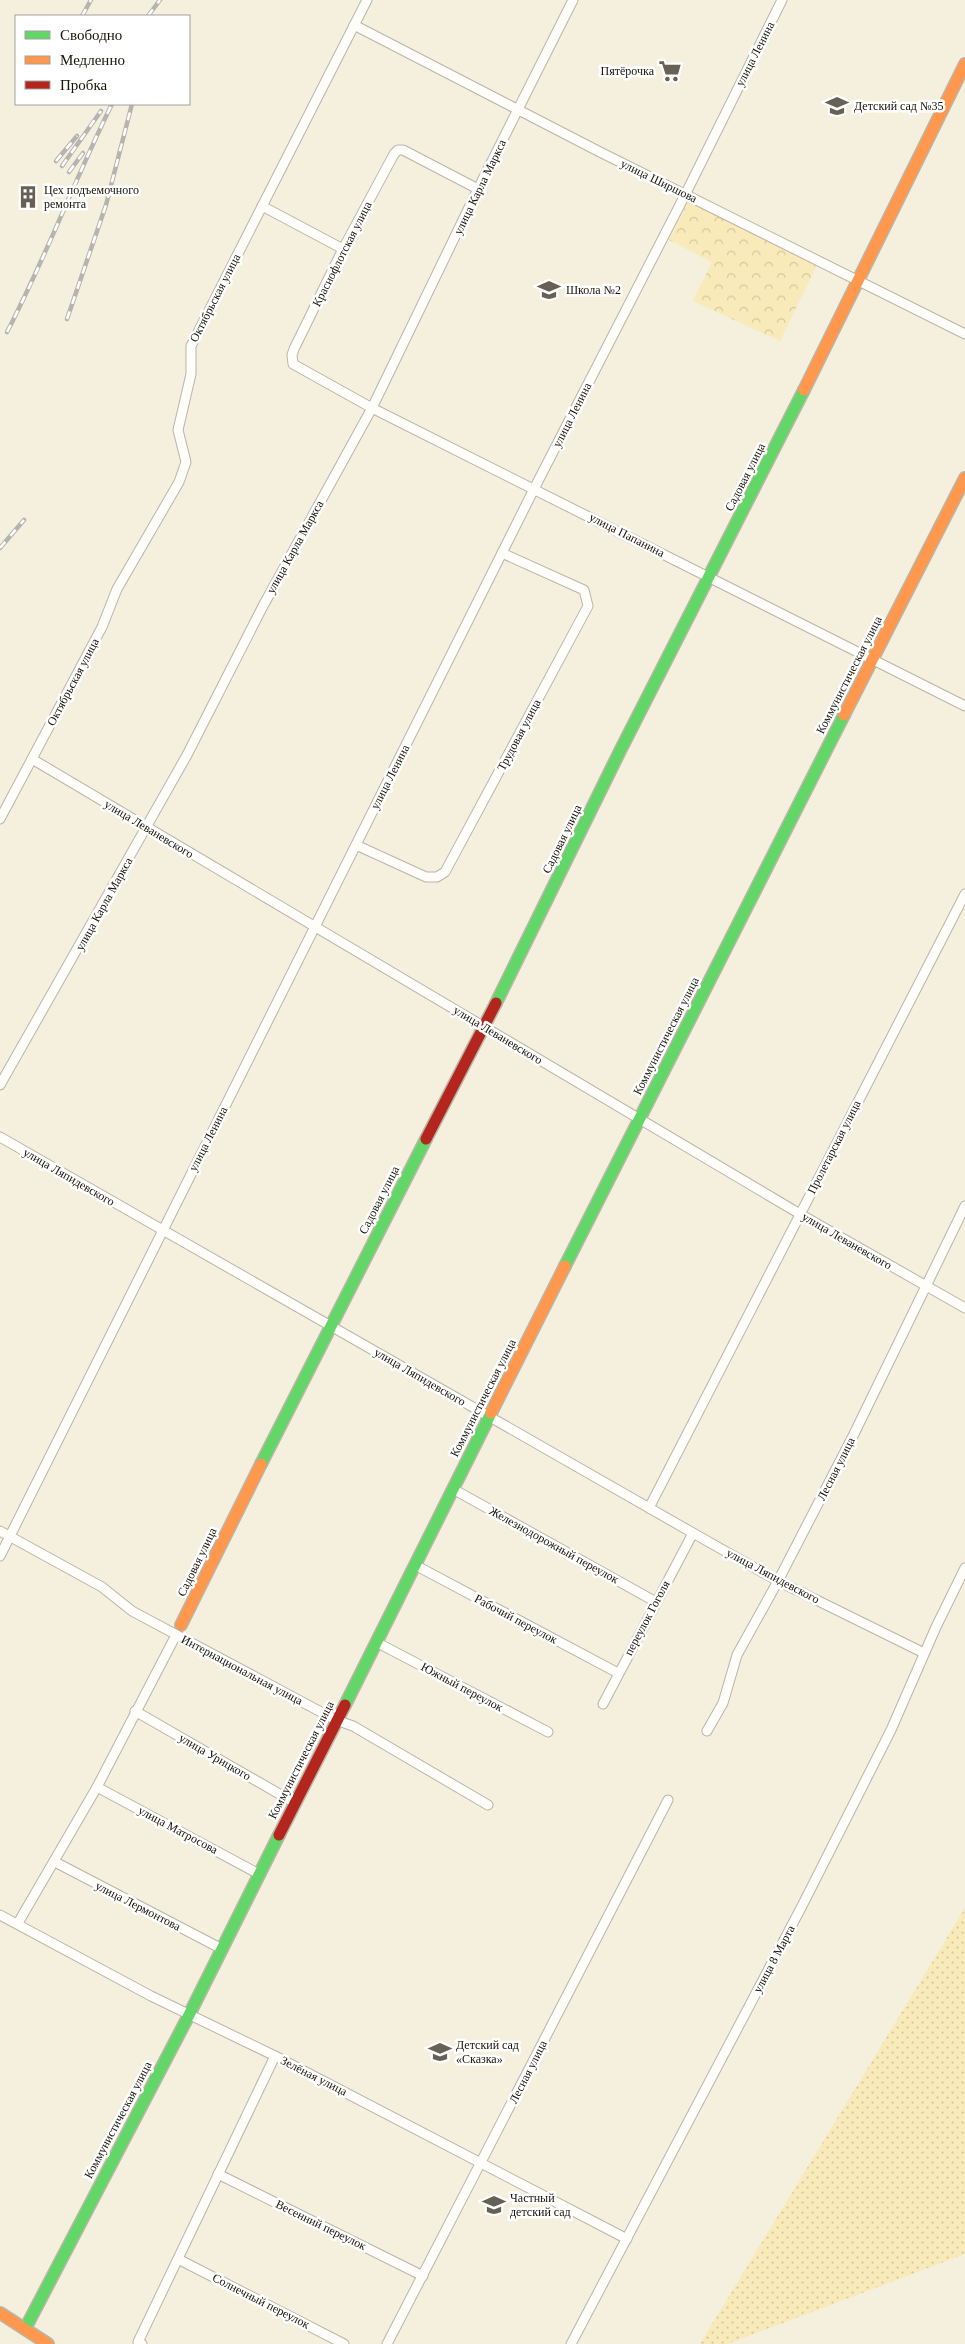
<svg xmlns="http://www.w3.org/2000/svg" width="965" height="2344" font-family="'Times New Roman',serif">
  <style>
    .grass { fill: url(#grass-dots) }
    .forest { fill: url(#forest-crowns) }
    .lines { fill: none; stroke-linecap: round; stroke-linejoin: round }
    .street-casing { stroke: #bab5a8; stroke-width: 11 }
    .fast-casing { stroke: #bab5a8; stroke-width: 14 }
    .slow-casing { stroke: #bab5a8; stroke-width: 14 }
    .jam-casing { stroke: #bab5a8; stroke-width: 14 }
    .street { stroke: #fefdfa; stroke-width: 9 }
    .fast { stroke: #63d668; stroke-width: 11 }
    .slow { stroke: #ff974d; stroke-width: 11 }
    .jam { stroke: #b3261e; stroke-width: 11 }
    .rail-casing { stroke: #b5b4af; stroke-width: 4.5 }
    .rail { stroke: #fff; stroke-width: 2.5; stroke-dasharray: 8; stroke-linecap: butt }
    .labels { text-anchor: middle; stroke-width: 5; stroke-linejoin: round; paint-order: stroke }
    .street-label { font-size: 12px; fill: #171409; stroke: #fff }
    .poi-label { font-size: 12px; fill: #171409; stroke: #fff; text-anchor: start }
  </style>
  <defs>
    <pattern id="grass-dots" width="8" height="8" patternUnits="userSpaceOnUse" patternTransform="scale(1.25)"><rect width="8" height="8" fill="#f9eab9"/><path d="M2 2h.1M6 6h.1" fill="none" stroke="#d5c89e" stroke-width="1.8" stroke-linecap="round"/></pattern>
    <pattern id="forest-crowns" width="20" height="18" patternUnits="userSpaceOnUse" patternTransform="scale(1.25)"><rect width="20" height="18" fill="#f9eab9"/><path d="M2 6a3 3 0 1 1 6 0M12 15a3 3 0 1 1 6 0" fill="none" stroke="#d5c89e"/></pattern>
  </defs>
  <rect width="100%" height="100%" fill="#f5efde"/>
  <path class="grass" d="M965,1908V2254L728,2344H700Z"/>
  <path class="forest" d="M688,202L817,265L780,341L693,301L712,262L669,240Z"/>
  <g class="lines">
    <defs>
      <g id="street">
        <path d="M354,25L600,152L965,334"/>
        <path d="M478,189L403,150H398L394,154L343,249L294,349L292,355L293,364L372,408L965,706"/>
        <path d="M262,206L343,249"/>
        <path d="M32,759L800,1214L965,1308"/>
        <path d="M0,819L102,627L117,589L179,482L186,462L178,430L191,374V346L367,0"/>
        <path d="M356,845L426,877H437L445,872L588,606L584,590L502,553"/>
        <path d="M0,1085L187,755L263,606L372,408L478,189L573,0"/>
        <path d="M0,1137L693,1533L778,1581L924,1653"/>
        <path d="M453,1489L656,1602"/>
        <path d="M649,1508L965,894"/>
        <path d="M0,1531L102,1587L132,1611L336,1720L353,1726L488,1805"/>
        <path d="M0,1556L534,489L686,193L782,0"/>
        <path d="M415,1565L618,1673"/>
        <path d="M376,1642L548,1732"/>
        <path d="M603,1704L693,1533"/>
        <path d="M135,1711L295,1803"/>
        <path d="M707,1731L723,1703L737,1655L778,1581L854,1434L965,1206"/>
        <path d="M97,1787L259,1874"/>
        <path d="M55,1862L222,1949"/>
        <path d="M0,1915L151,1996L275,2056L627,2239"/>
        <path d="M18,1923L97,1787L176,1635"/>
        <path d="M218,2174L423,2276"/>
        <path d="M178,2259L344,2344"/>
        <path d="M142,2344L138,2342L275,2056"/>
        <path d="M387,2344L668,1800"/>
        <path d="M571,2344L802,1906L891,1730L936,1627L965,1568"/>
      </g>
      <g id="fast">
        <path d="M496,1003L620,751L804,390"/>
        <path d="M565,1266L844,715"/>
        <path d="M261,1464L426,1139"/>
        <path d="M345,1705L491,1413"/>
        <path d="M25,2329L189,2015L279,1835"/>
      </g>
      <g id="slow">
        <path d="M804,390L965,64"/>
        <path d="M844,715L965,478"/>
        <path d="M491,1413L565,1266"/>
        <path d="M181,1625L261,1464"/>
        <path d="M0,2313L48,2344"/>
      </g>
      <g id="jam">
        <path d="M426,1139L496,1003"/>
        <path d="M279,1835L345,1705"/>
      </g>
    </defs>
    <use href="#street" class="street-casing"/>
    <use href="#fast" class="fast-casing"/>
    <use href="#slow" class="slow-casing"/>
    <use href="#jam" class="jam-casing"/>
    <use href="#street" class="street"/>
    <use href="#fast" class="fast"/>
    <use href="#slow" class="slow"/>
    <use href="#jam" class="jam"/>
    <defs>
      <g id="rail">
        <path d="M82,16L91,0"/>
        <path d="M148,16L160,0"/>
        <path d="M56,161L77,136"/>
        <path d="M62,166L101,111"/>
        <path d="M69,172L83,153"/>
        <path d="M67,319L106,205L132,104"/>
        <path d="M7,332C46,257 75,179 112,104"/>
        <path d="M0,548L24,520"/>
      </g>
    </defs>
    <use href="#rail" class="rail-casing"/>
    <use href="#rail" class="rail"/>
  </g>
  <defs>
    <symbol id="supermarket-bare" viewBox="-9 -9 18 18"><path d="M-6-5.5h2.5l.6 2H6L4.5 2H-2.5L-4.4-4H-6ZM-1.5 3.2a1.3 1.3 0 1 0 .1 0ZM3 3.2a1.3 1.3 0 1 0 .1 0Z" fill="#656154" stroke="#fff" stroke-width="2.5" paint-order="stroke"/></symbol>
    <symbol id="school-bare" viewBox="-9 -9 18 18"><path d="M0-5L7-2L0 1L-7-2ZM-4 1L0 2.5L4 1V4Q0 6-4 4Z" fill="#656154" stroke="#fff" stroke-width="2.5" paint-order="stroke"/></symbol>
    <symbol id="building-bare" viewBox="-9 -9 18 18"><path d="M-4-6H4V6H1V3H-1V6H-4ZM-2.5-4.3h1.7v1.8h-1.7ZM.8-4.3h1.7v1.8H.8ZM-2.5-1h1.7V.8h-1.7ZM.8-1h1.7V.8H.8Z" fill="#656154" stroke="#fff" stroke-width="2.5" paint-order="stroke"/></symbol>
  </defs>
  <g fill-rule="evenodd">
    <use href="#supermarket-bare" x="654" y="55" width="32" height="32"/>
    <use href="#school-bare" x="821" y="90" width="32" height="32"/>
    <use href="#building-bare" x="12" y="181" width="32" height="32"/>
    <use href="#school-bare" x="533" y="274" width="32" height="32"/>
    <use href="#school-bare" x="424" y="2036" width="32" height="32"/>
    <use href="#school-bare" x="478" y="2189" width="32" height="32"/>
  </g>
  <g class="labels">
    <g class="street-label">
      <text transform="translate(755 54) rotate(-63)" y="4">улица Ленина</text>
      <text transform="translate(659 181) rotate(26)" y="4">улица Ширшова</text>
      <text transform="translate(480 187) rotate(-64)" y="4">улица Карла Маркса</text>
      <text transform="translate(342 254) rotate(-63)" y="4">Краснофлотская улица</text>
      <text transform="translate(215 298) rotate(-63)" y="4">Октябрьская улица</text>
      <text transform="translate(572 415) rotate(-63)" y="4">улица Ленина</text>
      <text transform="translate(745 477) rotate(-63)" y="4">Садовая улица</text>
      <text transform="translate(627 535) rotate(27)" y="4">улица Папанина</text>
      <text transform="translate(295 547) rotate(-61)" y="4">улица Карла Маркса</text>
      <text transform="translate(849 675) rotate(-63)" y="4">Коммунистическая улица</text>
      <text transform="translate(73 682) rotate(-62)" y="4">Октябрьская улица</text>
      <text transform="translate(519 735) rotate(-62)" y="4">Трудовая улица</text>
      <text transform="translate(390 777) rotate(-63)" y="4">улица Ленина</text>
      <text transform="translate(149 829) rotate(31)" y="4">улица Леваневского</text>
      <text transform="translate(562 839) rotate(-64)" y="4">Садовая улица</text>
      <text transform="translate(104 904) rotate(-61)" y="4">улица Карла Маркса</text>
      <text transform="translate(498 1035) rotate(31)" y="4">улица Леваневского</text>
      <text transform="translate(666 1036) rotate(-63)" y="4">Коммунистическая улица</text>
      <text transform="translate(208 1139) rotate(-63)" y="4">улица Ленина</text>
      <text transform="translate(834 1147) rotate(-63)" y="4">Пролетарская улица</text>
      <text transform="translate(69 1177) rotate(30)" y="4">улица Ляпидевского</text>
      <text transform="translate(379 1200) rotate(-63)" y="4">Садовая улица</text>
      <text transform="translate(847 1241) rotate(30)" y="4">улица Леваневского</text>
      <text transform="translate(420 1377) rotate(30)" y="4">улица Ляпидевского</text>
      <text transform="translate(483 1398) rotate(-63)" y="4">Коммунистическая улица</text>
      <text transform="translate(836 1469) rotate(-63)" y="4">Лесная улица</text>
      <text transform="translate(554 1545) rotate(29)" y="4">Железнодорожный переулок</text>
      <text transform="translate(197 1562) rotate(-64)" y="4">Садовая улица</text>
      <text transform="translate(773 1576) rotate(28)" y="4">улица Ляпидевского</text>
      <text transform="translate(647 1618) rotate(-62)" y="4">переулок Гоголя</text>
      <text transform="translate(516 1619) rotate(28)" y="4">Рабочий переулок</text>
      <text transform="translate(242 1670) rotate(28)" y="4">Интернациональная улица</text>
      <text transform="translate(462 1687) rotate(28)" y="4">Южный переулок</text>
      <text transform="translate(215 1757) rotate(30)" y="4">улица Урицкого</text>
      <text transform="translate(301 1760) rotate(-63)" y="4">Коммунистическая улица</text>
      <text transform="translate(178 1830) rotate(28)" y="4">улица Матросова</text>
      <text transform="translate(138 1906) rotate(27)" y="4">улица Лермонтова</text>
      <text transform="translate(774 1959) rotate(-62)" y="4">улица 8 Марта</text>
      <text transform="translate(528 2072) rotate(-63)" y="4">Лесная улица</text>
      <text transform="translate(314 2076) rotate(27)" y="4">Зелёная улица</text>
      <text transform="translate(118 2120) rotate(-62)" y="4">Коммунистическая улица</text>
      <text transform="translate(321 2225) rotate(26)" y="4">Весенний переулок</text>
      <text transform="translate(261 2301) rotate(27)" y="4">Солнечный переулок</text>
    </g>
    <g class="poi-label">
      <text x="654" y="75" text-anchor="end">Пятёрочка</text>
      <text x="854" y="110">Детский сад №35</text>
      <text x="44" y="194">Цех подъемочного<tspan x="44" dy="14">ремонта</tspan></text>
      <text x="566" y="294">Школа №2</text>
      <text x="456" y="2049">Детский сад<tspan x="456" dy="14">«Сказка»</tspan></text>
      <text x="510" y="2202">Частный<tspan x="510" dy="14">детский сад</tspan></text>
    </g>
  </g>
  <rect x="15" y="15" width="175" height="90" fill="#ffffff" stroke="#a2a19d"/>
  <rect x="25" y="31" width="25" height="8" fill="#63d668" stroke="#a2a19d"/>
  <text x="60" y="40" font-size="15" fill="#171409">Свободно</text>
  <rect x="25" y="56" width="25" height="8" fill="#ff974d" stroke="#a2a19d"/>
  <text x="60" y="65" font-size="15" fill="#171409">Медленно</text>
  <rect x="25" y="81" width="25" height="8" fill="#b3261e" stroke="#a2a19d"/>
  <text x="60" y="90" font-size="15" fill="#171409">Пробка</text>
</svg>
